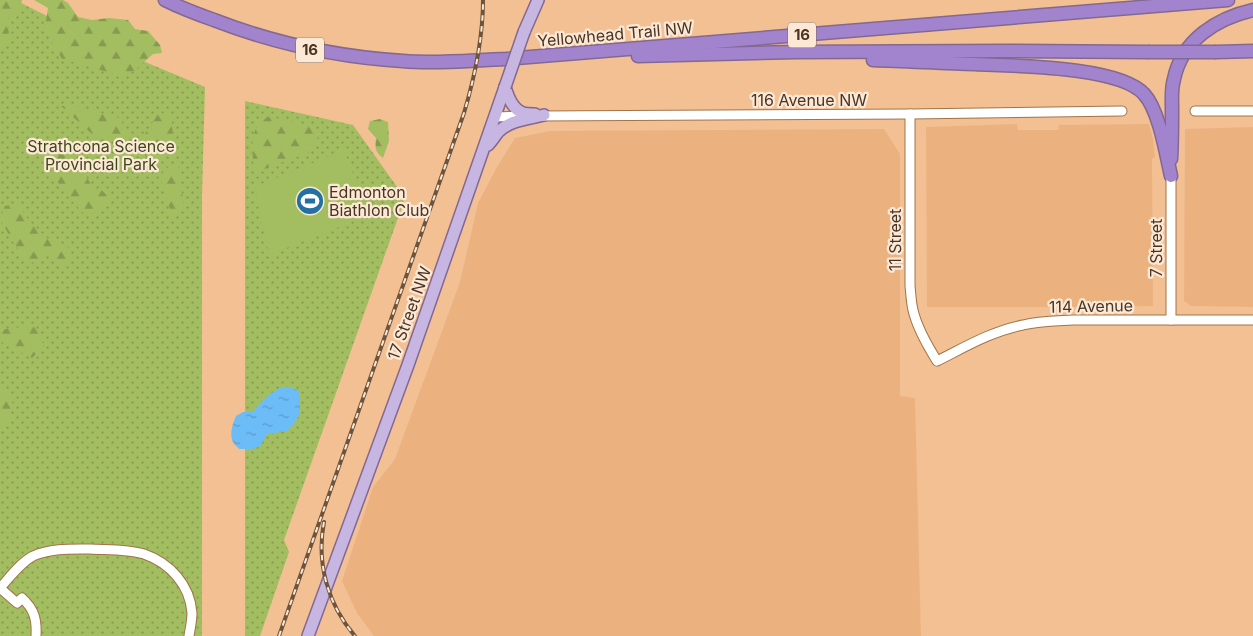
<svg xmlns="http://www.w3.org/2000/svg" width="1253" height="636" font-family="Inter,sans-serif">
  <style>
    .built { fill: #ebb280 }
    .grass { fill: url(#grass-dots) }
    .forest { fill: url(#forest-firs) }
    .pitch { fill: #a3bd61 }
    .water { fill: url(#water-ripples) }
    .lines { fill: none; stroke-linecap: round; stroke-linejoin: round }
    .minor-casing { stroke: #a27349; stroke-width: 11 }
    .major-casing { stroke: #836892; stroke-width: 14 }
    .highway-casing { stroke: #836892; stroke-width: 15 }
    .minor { stroke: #fff; stroke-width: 9 }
    .major { stroke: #c7b5e2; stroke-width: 11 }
    .highway { stroke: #a284ce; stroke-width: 12 }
    .rail-casing { stroke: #6f543c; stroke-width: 4 }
    .rail { stroke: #fde8d6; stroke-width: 2; stroke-dasharray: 5.5; stroke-linecap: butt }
    .major-bridge-casing { stroke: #836892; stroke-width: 14; stroke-linecap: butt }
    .highway-bridge-casing { stroke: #836892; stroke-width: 15; stroke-linecap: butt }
    .major-bridge { stroke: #c7b5e2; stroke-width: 11 }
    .highway-bridge { stroke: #a284ce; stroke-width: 12 }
    .labels { text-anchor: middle; stroke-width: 4.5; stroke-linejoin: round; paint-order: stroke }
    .shield { fill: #fde8d6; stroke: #7f6b59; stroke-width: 1 }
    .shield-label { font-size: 15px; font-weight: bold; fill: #493523 }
    .street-label { font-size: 16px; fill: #493523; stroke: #fde8d6 }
    .park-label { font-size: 16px; fill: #3c491b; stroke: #fde8d6 }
    .poi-label { font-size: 16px; fill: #493523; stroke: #fde8d6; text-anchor: start }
  </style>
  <defs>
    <pattern id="grass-dots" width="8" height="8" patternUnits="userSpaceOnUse" patternTransform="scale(1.25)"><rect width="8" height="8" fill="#a3bd61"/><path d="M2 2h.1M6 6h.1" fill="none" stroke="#879a50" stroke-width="1.8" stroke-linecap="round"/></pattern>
    <pattern id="forest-firs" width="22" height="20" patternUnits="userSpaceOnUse" patternTransform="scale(1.25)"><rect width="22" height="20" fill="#a3bd61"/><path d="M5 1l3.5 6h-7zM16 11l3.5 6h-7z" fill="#879a50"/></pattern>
    <pattern id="water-ripples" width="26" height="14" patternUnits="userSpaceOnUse" patternTransform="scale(1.25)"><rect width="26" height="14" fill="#6cbcf7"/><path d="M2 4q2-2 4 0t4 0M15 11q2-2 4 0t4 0" fill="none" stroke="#5b9ac8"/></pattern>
  </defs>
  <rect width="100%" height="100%" fill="#f3c093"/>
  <g class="built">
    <path d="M1017,124L1018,130H1058L1059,125L1149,124L1153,139L1155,157L1152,159L1153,306L1099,307H927L926,127Z"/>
    <path d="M1253,127V307L1191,306L1184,301L1185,129Z"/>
    <path d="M884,129L900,154V396L915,398L921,636H374L357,613L342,581L373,487L395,459L460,282L478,203L497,167L515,138L550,131Z"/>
  </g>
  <g class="grass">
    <path d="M0,0H15L107,46L205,87L202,194V636H0Z"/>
    <path d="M245,101L353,125L405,198L284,540L289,552L260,636H245Z"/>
  </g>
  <g class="forest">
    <path d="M0,0H22L20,7L8,18L9,38L0,51Z"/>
    <path d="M34,0H63L68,3L78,17L92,20L109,18L128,20L135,29L148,31L160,45L162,53L153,54L134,71L118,75L62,59L51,41L45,27L48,8Z"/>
    <path d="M61,106H75L119,118L134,139L137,154L128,149L118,139L101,142Z"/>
    <path d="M163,113L170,115C177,139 168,150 153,168L148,165L142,144L145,134L158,114Z"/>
    <path d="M270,117L313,126L320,133L310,152L259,171L254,169C252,152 248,123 270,117Z"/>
    <path d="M380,119L388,122L389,141L383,158C375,152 375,148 376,138L368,129L370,121Z"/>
    <path d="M43,142C69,151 81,163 93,189L101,190L112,199L101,210L86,216L73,202L36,153Z"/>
    <path d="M171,164L178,166L184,206L179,216H172L160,176Z"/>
    <path d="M17,204L30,222L50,241L67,245L72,259L63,266L49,255L29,264L13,242L0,219L5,206Z"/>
    <path d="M30,326L37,328L44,346L32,358L0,341V330Z"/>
    <path d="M0,382L13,397L9,427L0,425Z"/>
  </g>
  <path class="pitch" d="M344,150L369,215L269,255L254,187Z"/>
  <path class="water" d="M283,387H289L298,390C300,396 301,407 299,414C298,420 291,426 288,431L267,434C259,451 256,449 239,449C237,446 234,445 233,442C229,434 233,423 236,416L243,412L254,411C261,401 272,391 283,387Z"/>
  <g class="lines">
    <defs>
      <g id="minor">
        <path d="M1195,111H1253"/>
        <path d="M910,114V286C911,294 911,302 913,310C917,328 927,345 937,361C965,347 992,331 1023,325C1039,321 1056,321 1073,320H1253"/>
        <path d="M538,116L910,114L1122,111"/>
        <path d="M495,117L525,116"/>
        <path d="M1171,320V176"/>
        <path d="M36,636C37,619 34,609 22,598L17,603L0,588C10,577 20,563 33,556C51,548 72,549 90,549C108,550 127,549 144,554C170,563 190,585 192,613C192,621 190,629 189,636"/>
      </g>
      <g id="major">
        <path d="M524,32L538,0"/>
        <path d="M505,87C508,96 512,109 523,113C526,114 531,114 535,114"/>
        <path d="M488,145C492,141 495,136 498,132C510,120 528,119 544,115"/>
        <path d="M308,636L408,365L505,87"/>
      </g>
      <g id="highway">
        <path d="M165,0C181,8 197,14 214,20C276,44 337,57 403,61C438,64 472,60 506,59L1228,0"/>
        <path d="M1216,52L1253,51"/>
        <path d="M638,56L796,52L1008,51L1148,52"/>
        <path d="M873,60C907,61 941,63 975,64C1013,66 1119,66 1144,94C1159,110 1166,154 1171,176"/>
        <path d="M1171,159C1172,142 1172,126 1172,109C1172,99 1171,89 1174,79C1182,40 1217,18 1253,10"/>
      </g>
    </defs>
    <use href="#minor" class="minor-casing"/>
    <use href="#major" class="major-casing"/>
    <use href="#highway" class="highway-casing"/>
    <use href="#minor" class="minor"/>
    <use href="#major" class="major"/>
    <use href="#highway" class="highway"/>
    <defs>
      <g id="rail">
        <path d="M324,522C316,563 328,605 355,636"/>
        <path d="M279,636L464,113C475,76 483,38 483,0"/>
      </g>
    </defs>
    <use href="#rail" class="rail-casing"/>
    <use href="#rail" class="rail"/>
    <defs>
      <path id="major-bridge" d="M505,87L524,32"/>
      <path id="highway-bridge" d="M1148,52H1216"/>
    </defs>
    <use href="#major-bridge" class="major-bridge-casing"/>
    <use href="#highway-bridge" class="highway-bridge-casing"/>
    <use href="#major-bridge" class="major-bridge"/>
    <use href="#highway-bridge" class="highway-bridge"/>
  </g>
  <defs>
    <symbol id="stadium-disc" viewBox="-11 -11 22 22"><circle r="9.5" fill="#2370a2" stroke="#fde8d6"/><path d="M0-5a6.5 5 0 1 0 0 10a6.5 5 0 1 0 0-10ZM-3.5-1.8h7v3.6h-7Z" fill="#fff"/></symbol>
  </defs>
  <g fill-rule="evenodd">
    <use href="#stadium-disc" x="294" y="185" width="32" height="32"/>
  </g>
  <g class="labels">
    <g class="shield">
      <rect x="788" y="22.5" width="28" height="25" rx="4"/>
      <rect x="296" y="37.5" width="28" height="25" rx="4"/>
    </g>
    <g class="shield-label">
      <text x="802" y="40">16</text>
      <text x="310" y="55">16</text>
    </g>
    <g class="street-label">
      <text transform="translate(615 34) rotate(-5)" y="6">Yellowhead Trail NW</text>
      <text x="809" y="106">116 Avenue NW</text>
      <text transform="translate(895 240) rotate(-90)" y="6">11 Street</text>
      <text transform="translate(1156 248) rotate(-90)" y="6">7 Street</text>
      <text transform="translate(1091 306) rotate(-1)" y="6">114 Avenue</text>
      <text transform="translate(409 313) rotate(-70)" y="6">17 Street NW</text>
    </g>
    <g class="park-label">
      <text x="101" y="152">Strathcona Science<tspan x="101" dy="18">Provincial Park</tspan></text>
    </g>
    <g class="poi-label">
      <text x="329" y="198">Edmonton<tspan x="329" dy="18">Biathlon Club</tspan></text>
    </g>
  </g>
</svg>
